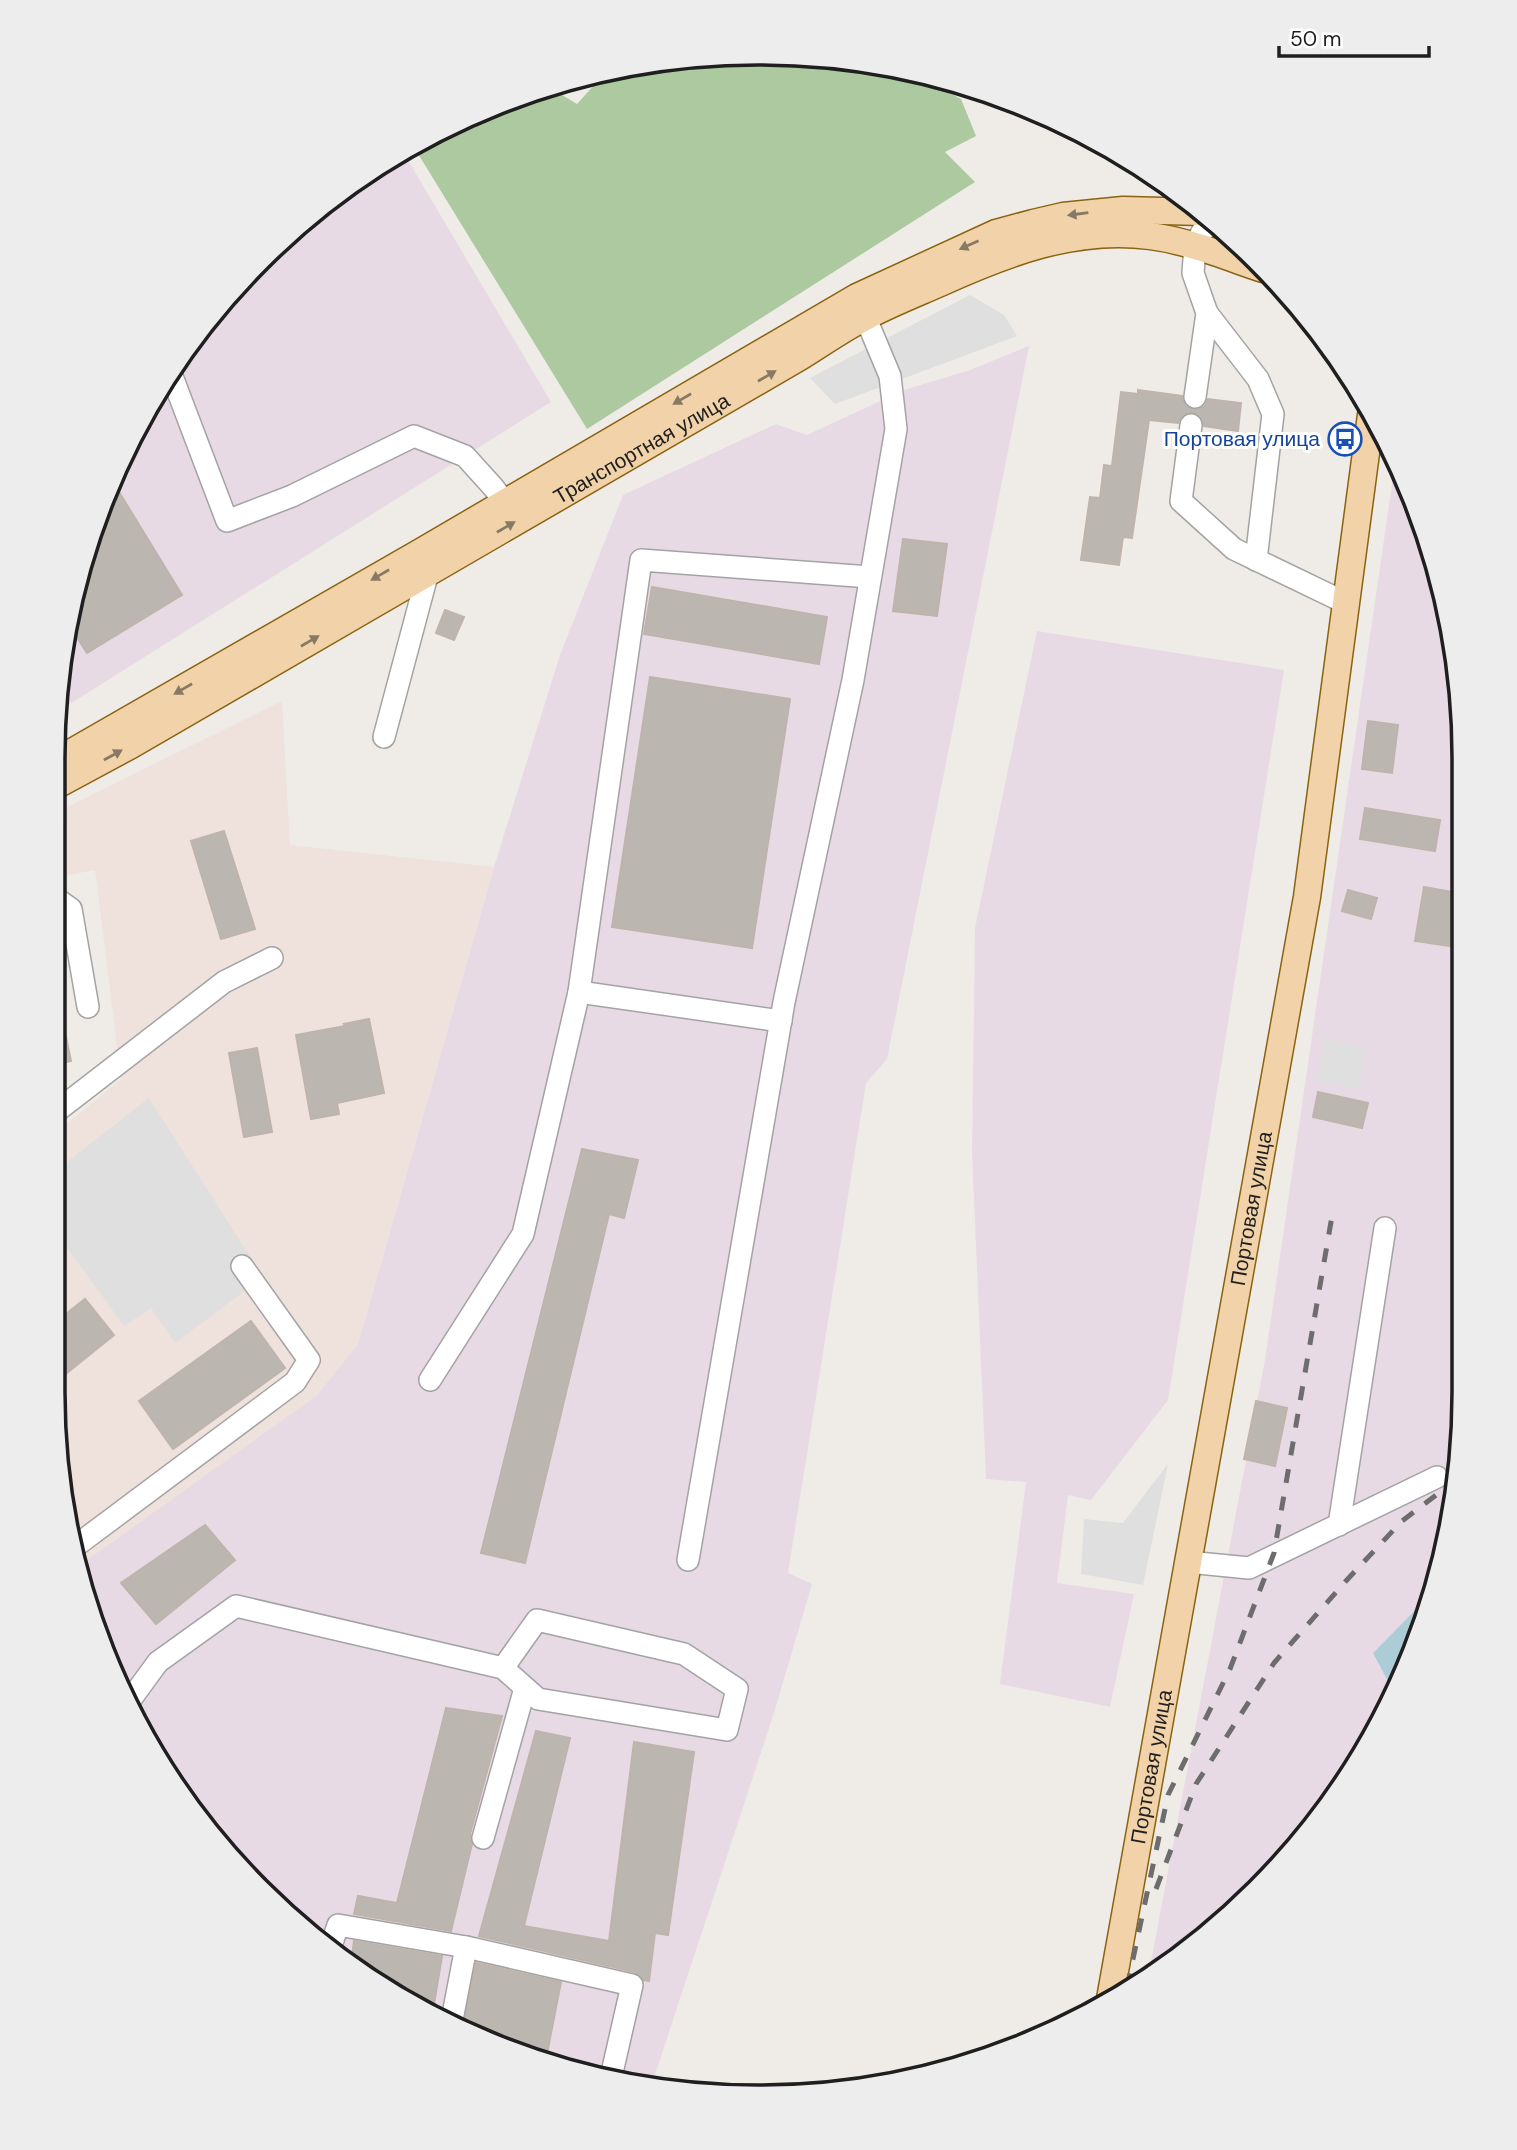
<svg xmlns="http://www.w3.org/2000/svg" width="1517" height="2150" font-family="'DM Sans',sans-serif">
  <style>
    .industrial { fill: #e7dae4 }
    .military { fill: #efe1dc }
    .forest { fill: #acc9a0 }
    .parking { fill: #dfdfdf }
    .water { fill: #accdd7 }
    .building { fill: #bcb6b0; stroke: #bfb4ab; stroke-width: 2 }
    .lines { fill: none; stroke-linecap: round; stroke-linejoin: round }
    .minor-casing { stroke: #a3a3a3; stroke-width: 24 }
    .major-casing { stroke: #8a6311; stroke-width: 29 }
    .minor { stroke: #fff; stroke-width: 21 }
    .major { stroke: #f2d3a9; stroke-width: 26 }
    .rail { stroke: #6d6d6d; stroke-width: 5; stroke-dasharray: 14 14; stroke-linecap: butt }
    .oneway { fill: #887964 }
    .labels { text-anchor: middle; stroke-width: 6; stroke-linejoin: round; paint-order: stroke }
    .transit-label { font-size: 21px; fill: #164399; stroke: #fff; text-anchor: end }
    .street-label { font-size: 21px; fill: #1f1f1f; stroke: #fff }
    .rim { fill: none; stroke: #1f1f1f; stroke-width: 3.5 }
  </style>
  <rect width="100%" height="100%" fill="#efece7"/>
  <g class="industrial">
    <path d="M402,150L551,402L57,712L66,620L106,489L147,405L199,328L293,228Z"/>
    <path d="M1029,346L887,1059L866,1083L788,1573L812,1584L774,1713L651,2087L488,2044L405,2003L293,1923L171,1783L106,1662L78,1580L84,1562L316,1396L358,1344L494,867L560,655L623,495L776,424L807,435L904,390L970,370Z"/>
    <path d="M1396,457L1427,532L1458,666L1463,1437L1441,1574L1434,1591L1373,1653L1395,1695L1392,1703L1319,1821L1224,1922L1149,1972L1265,1360Z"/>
    <path d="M1037,631L1284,670L1168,1400L1091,1500L1068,1495L1057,1583L1134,1594L1110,1707L1000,1684L1026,1482L986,1479L972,1153L975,928Z"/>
  </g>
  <path class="military" d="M282,701L290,845L494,867L358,1344L316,1396L84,1562L73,1544L53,1392V1135L121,1079L95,870L53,878V814Z"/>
  <path class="forest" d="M804,54L911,72L961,99L976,136L945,152L975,182L587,429L412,144L531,90L547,86L577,104L605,73L666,59Z"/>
  <g class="parking">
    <path d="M970,295L1004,315L1017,336L835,404L810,378Z"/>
    <path d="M1324,1038L1367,1049L1359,1088L1317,1081Z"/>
    <path d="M149,1098L263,1277L175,1343L151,1308L124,1326L53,1228V1173Z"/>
    <path d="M1168,1464L1143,1585L1081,1574L1084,1519L1123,1523Z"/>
  </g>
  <path class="water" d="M1434,1591L1395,1695L1373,1653Z"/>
  <g class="building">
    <path d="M1138,390L1182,396L1186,407L1194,410L1205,406L1208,399L1241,403L1238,431L1204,426L1199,415L1192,412L1181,417L1178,423L1149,420L1132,538L1123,537L1119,565L1081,560L1090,497L1100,498L1104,465L1112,466L1121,392L1138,394Z"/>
    <path d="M111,479L182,595L87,653L66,620L106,489Z"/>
    <path d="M903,539L947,544L937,616L893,611Z"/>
    <path d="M652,587L827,617L819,664L644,634Z"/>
    <path d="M445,610L464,617L454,640L436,633Z"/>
    <path d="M650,677L790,699L752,948L612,927Z"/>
    <path d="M1368,721L1398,725L1392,773L1362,769Z"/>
    <path d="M1365,808L1440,820L1435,851L1360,839Z"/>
    <path d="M224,831L255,929L221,939L191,841Z"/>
    <path d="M1424,887L1458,893L1450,946L1415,941Z"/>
    <path d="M1348,890L1377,898L1371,919L1342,911Z"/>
    <path d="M60,1008L71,1061L52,1065V1009Z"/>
    <path d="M369,1019L384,1093L337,1103L339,1114L311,1119L296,1035L345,1026L344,1024Z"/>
    <path d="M257,1048L272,1132L244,1137L229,1053Z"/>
    <path d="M1318,1092L1368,1103L1362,1128L1313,1117Z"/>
    <path d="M582,1149L638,1160L624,1218L609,1214L525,1563L481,1553Z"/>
    <path d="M85,1299L114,1335L52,1385V1325Z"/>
    <path d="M251,1321L285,1368L173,1449L139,1401Z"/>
    <path d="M1256,1401L1287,1408L1275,1466L1244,1459Z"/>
    <path d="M205,1525L235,1560L156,1624L121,1583Z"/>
    <path d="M446,1708L502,1716L470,1834L472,1844L451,1931L354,1914L358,1896L397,1903Z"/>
    <path d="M536,1731L570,1738L524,1926L609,1941L634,1742L694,1752L668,1935L655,1933L649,1981L644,1980L635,1972L479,1936Z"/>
    <path d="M354,1941L442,1956L432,2016L405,2003L351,1964Z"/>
    <path d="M476,1963L561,1982L546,2059L488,2044L462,2031Z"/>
  </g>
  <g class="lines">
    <defs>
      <g id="minor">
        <path d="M1207,313L1258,379L1273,414L1256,560"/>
        <path d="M170,371L227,521L292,496L414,436L465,456L494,488L504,502"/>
        <path d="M1195,397L1207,313L1193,273L1195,246L1202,232L1211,219"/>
        <path d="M1191,425L1181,501L1234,549L1346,603"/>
        <path d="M384,737L428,572L424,564"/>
        <path d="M53,896L71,909L88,1007"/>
        <path d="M579,992L641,560L870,577"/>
        <path d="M53,1114L224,982L272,958"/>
        <path d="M430,1380L523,1234L579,992L781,1021"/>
        <path d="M1339,1525L1385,1228"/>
        <path d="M73,1548L295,1382L309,1360L242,1266"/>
        <path d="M688,1560L784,1002L853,680L896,429L890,376L859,302"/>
        <path d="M1188,1562L1249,1568L1437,1477"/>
        <path d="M128,1703L158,1662L236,1606L503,1668L538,1699L727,1730L737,1689L684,1654L537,1620L503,1668"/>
        <path d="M483,1838L525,1688"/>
        <path d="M466,1947L632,1985L611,2077"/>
        <path d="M330,1949L338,1925L466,1947L451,2025"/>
      </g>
      <g id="major">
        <path d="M53,763L419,553L857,297L996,233L1033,223L1063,216L1123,210L1203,212"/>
        <path id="s1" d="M53,787L131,745L798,358C821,344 843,328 867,316C890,304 915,294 940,283C1006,253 1076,226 1150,236C1189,241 1227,257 1263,269"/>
        <path id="s2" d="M1110,1999L1307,897L1371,415"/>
      </g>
    </defs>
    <use href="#minor" class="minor-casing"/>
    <use href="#major" class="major-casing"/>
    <use href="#minor" class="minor"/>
    <use href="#major" class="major"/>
    <g class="rail">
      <path d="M1156,1889L1196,1784L1274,1663L1345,1582L1402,1521L1456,1480"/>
      <path d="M1127,1987L1168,1795L1230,1669L1274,1553L1332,1216"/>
    </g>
  </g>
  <defs><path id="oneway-solid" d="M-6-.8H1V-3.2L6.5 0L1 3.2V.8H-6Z" transform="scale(1.75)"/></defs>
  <g class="oneway">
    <use href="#oneway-solid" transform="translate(1078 214) rotate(172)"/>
    <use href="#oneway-solid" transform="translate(969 245) rotate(156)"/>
    <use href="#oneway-solid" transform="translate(767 376) rotate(-30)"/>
    <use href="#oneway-solid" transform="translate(682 399) rotate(150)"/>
    <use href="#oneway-solid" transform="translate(506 527) rotate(-30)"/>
    <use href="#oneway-solid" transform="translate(380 575) rotate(150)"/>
    <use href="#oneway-solid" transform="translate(310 641) rotate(-30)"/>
    <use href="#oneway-solid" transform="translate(183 689) rotate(150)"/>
    <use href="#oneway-solid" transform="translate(113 755) rotate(-29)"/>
  </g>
  <defs>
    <symbol id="bus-ring" viewBox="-11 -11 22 22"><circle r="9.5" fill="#fff" stroke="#1a4fb4" stroke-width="1.5"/><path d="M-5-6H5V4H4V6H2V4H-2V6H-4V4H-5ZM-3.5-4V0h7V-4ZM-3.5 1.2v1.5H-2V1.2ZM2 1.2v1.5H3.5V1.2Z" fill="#1a4fb4"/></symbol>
  </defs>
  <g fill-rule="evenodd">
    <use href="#bus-ring" x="1326" y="420" width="38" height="38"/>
  </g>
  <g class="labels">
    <g class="transit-label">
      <text x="1320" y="446">Портовая улица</text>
    </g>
    <g class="street-label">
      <text dy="7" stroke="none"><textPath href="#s1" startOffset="679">Транспортная улица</textPath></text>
      <text dy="7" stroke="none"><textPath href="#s2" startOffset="803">Портовая улица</textPath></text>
      <text dy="7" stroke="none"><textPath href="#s2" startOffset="236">Портовая улица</textPath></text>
    </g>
  </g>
  <path d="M0 0H1517V2150H0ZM758 65H759A693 693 0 0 1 1452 758V1392A693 693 0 0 1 759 2085H758A693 693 0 0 1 65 1392V758A693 693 0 0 1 758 65Z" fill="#ededed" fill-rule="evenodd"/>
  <path class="rim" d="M758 65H759A693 693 0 0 1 1452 758V1392A693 693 0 0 1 759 2085H758A693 693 0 0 1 65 1392V758A693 693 0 0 1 758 65Z"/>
  <path d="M1279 46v10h150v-10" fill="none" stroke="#1f1f1f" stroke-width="3.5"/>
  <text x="1290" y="46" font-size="21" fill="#1f1f1f" stroke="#ffffff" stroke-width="5" paint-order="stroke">50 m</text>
</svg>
